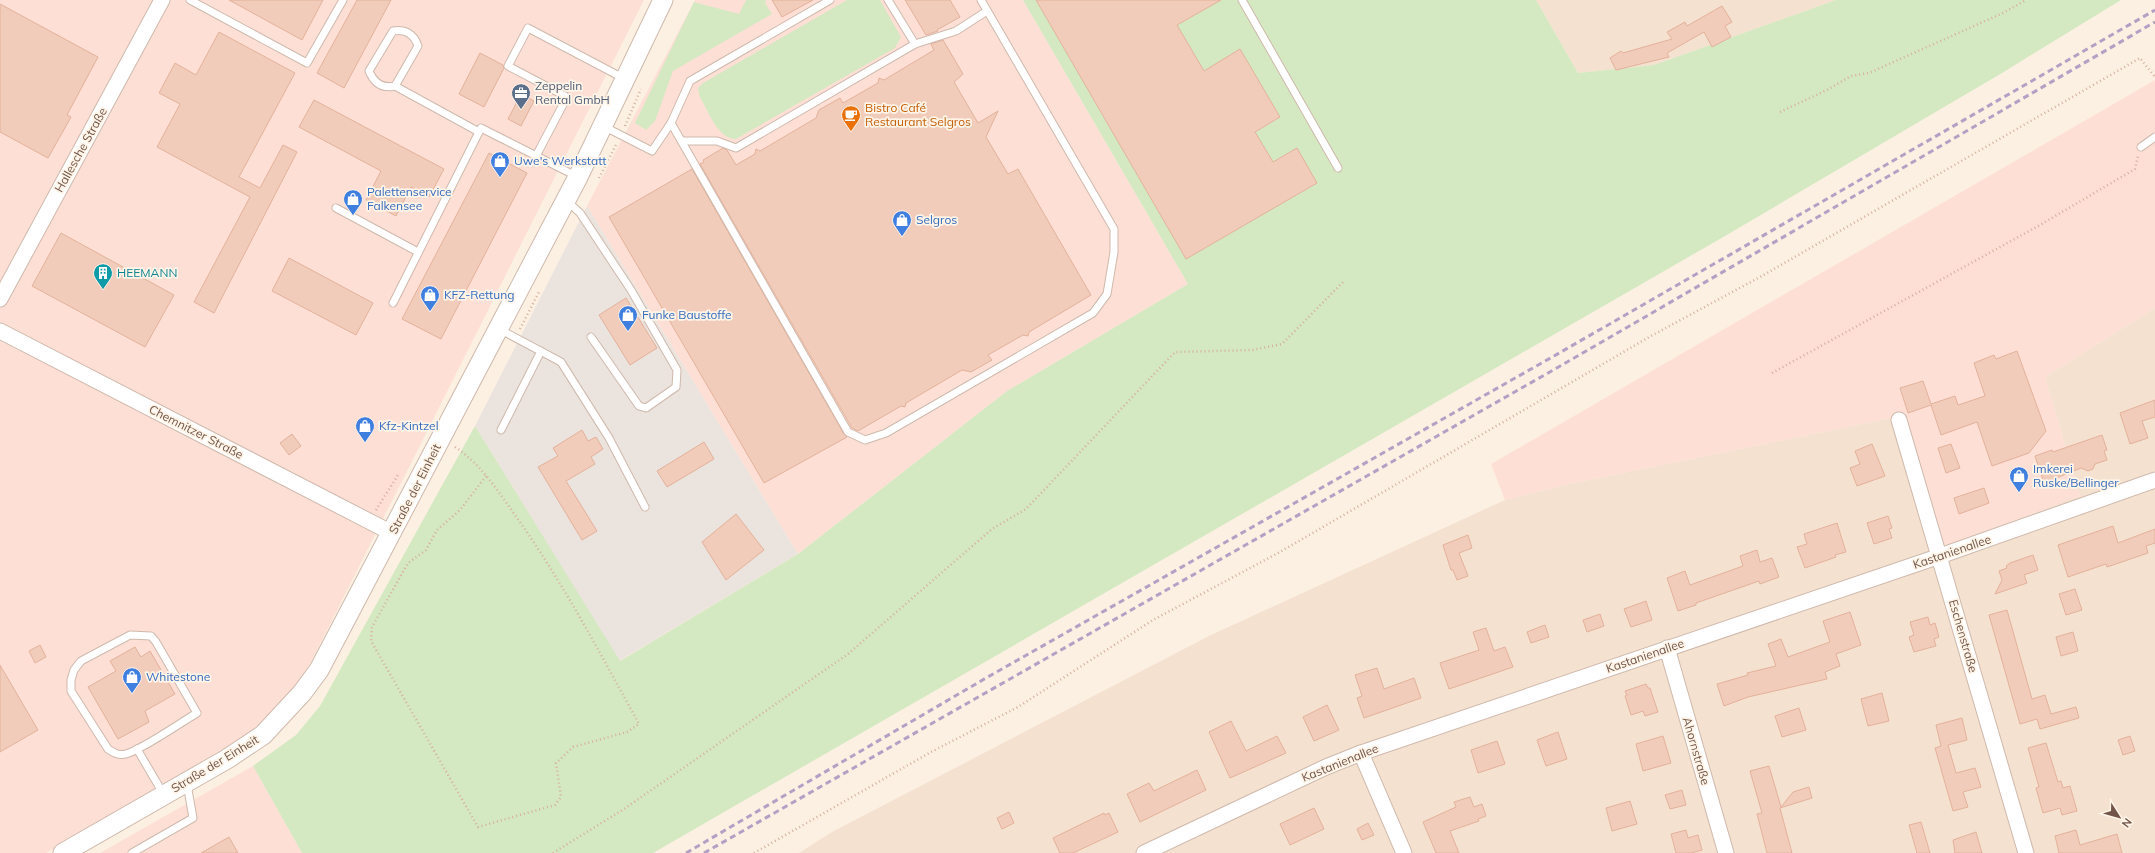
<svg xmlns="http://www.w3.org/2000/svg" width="2155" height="853" font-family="Mulish,sans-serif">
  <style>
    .residential { fill: #f4e1d0 }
    .commercial { fill: #fddfd6 }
    .industrial { fill: #ebe3dd }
    .green { fill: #d4e9c1 }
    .building { fill: #f1ccba; stroke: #e4b19a }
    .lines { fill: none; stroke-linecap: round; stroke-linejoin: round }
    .service-casing { stroke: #cfb9ac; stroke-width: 9 }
    .minor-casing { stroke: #cfb9ac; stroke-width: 17 }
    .tertiary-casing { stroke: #cfb9ac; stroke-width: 21 }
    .path { stroke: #d6af9d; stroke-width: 2.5; stroke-dasharray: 1 3; stroke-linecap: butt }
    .service { stroke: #fff; stroke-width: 7 }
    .minor { stroke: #fff; stroke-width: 15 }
    .tertiary { stroke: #fff; stroke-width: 19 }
    .rail { stroke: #b2a1c5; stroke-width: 3; stroke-dasharray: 6 4; stroke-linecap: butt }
    .labels { text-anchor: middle; stroke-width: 3.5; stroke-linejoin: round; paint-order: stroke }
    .service-label { font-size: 12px; fill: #4e5e75; stroke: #fff4e8; text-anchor: start }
    .food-label { font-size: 12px; fill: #c56008; stroke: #fff4e8; text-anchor: start }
    .street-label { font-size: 12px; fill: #735549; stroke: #fff4e8 }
    .shop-label { font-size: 12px; fill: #366cbe; stroke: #fff4e8; text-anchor: start }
    .culture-label { font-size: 12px; fill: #0d838f; stroke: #fff4e8; text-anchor: start }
  </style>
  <rect width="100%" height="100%" fill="#fcf0e2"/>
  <g class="residential">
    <path d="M1536,0H1836L1654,65L1578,73Z"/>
    <path d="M2155,308V853H799L832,832L1209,636L1505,500L1574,483L1896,417L2080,496L2045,377Z"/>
  </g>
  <g class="commercial">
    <path d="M0,0H644L310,664L294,688L274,712L257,728L224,751L46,853H0Z"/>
    <path d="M695,0H1023L1188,284L1007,391L798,554L587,206Z"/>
    <path d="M2155,80V308L2045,377L2080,496L1940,548L1896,417L1574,483L1505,500L1491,464Z"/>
    <path d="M253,766L302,853H100Z"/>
  </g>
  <path class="industrial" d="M587,206L798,554L619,661L475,426Z"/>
  <g class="green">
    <path d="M746,0H766L765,3L772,14L673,71L655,121L646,130L635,123L694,2L739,14Z"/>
    <path d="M847,0H880L901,37L895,48L736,139C717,139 708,110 699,95L698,88L703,83Z"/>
    <path d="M1023,0H1536L1578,73L1654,65L1836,0H2121L2002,73L1725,236L653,853H302L253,766L296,735L320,706L475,426L620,661L798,554L1007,391L1188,284Z"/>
  </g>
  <g class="building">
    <path d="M229,0H323L302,40Z"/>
    <path d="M357,0H391L344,88L317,73Z"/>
    <path d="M772,0H813L782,17Z"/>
    <path d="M905,0H950L960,17L937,30L938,31L926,35Z"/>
    <path d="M1036,0H1221L1177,25L1204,71L1240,49L1280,117L1255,132L1273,162L1297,148L1317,183L1186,259Z"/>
    <path d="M0,4L98,57L67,115L71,117L48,158L0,132Z"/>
    <path d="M1722,6L1732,22L1725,26L1731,37L1712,47L1704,32L1667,53L1669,57L1616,70L1610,58L1621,51L1623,53L1672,39L1667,32L1685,22L1687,26Z"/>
    <path d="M219,32L295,73L239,177L260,188L283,145L297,152L214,313L194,302L250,197L157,147L180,104L159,93L175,63L196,75Z"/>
    <path d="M943,40L963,74L954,82L978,123L998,111L986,137L1008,174L1018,169L1091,295L1029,332L1028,336L1023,335L988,355L992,360L971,372L962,370L906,403L905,407L901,406L858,431L852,428L700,164L704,162L703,160L723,148L727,150L736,165L755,154L756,149L760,151L816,118L819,110L840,98L843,103L878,83L879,78L884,80L934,50L931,44Z"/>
    <path d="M480,53L503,65L504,68L484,107L459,94Z"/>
    <path d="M521,94L534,101L521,126L508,119Z"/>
    <path d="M314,100L444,169L429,197L411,187L396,216L366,200L381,171L299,127Z"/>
    <path d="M489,153L527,173L441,339L402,319Z"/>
    <path d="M692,169L844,434L847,437L764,483L609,217Z"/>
    <path d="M61,233L174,295L145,347L32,286Z"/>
    <path d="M289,258L373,303L356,335L272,291Z"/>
    <path d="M626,298L657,348L630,365L599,315Z"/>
    <path d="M2017,351L2046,431L2029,453L1992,466L1977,422L1941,435L1931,405L1908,413L1900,388L1923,381L1931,404L1955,396L1958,405L1985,396L1974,363L1994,355L1996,359Z"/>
    <path d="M2155,400V417L2142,421L2148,438L2130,444L2120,413Z"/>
    <path d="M582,430L588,441L596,437L603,449L591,457L595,464L566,481L597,531L582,540L538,467L558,456L553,448Z"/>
    <path d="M292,434L301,446L289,455L280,443Z"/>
    <path d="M2102,435L2107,450L2104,451L2107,460L2095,464L2093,469L2088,471L2081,468L2044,483L2035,456L2052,450L2053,452Z"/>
    <path d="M704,442L714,459L667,487L657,471Z"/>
    <path d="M1872,444L1885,476L1857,486L1850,468L1860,464L1855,451Z"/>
    <path d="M1951,444L1960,468L1946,473L1938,448Z"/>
    <path d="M1984,488L1989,503L1959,514L1954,498Z"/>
    <path d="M736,514L764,550L726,580L702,542Z"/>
    <path d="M1888,516L1892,528L1889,529L1892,538L1874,544L1867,523Z"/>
    <path d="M1837,523L1846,552L1835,555L1836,557L1805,568L1797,547L1807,544L1804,534Z"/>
    <path d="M2113,526L2118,543L2155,529V543L2146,546L2148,553L2107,567L2106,564L2068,577L2058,545Z"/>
    <path d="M1468,535L1472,548L1459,553L1468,576L1457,580L1453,570H1451L1443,545Z"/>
    <path d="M1757,550L1760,562L1772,558L1779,577L1760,584L1759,581L1696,603V605L1678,611L1667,578L1685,571L1690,585L1743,566L1740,556Z"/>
    <path d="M2033,555L2038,570L2024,575L2027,583L1995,594L2002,580L1999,571L2007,568L2006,566L2010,563Z"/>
    <path d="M2075,589L2082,610L2066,615L2059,594Z"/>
    <path d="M1646,601L1652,620L1631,627L1624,609Z"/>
    <path d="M2007,610L2032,699L2045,695L2051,714L2076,707L2079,718L2040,729L2037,719L2020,724L1989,615Z"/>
    <path d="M1850,612L1861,645L1836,654L1840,666L1825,672L1827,679L1748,697L1724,706L1717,684L1748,675L1747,673L1776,666L1768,644L1781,639L1788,657L1830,642L1823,621Z"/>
    <path d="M1600,614L1604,626L1587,632L1583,620Z"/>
    <path d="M1928,617L1930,625L1935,623L1939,637L1934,639L1936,646L1914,652L1909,637L1914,635L1910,622Z"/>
    <path d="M1545,625L1549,637L1531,643L1527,632Z"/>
    <path d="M1486,628L1494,651L1505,647L1513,667L1449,689L1440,663L1479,650L1473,632Z"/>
    <path d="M2073,632L2078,651L2061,656L2056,637Z"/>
    <path d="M40,645L46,657L35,663L29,651Z"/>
    <path d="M135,647L141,657L150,651L175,694L145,711L149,722L118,739L88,687L116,671L110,661Z"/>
    <path d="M0,665L38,730L0,752Z"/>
    <path d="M1377,668L1384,689L1414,678L1421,698L1364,718L1357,698L1362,696L1355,675Z"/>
    <path d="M1646,684L1648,688H1650L1658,712L1645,716L1643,711L1631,715L1625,696L1627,695L1625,691Z"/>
    <path d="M1882,693L1889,721L1868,726L1861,699Z"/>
    <path d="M1327,705L1339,730L1314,741L1303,717Z"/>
    <path d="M1799,708L1806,730L1782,737L1775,716Z"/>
    <path d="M1962,718L1967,740L1948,745L1956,773L1975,768L1981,787L1963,792L1968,807L1953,811L1935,748L1941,746L1936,725Z"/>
    <path d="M1231,721L1246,751L1277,736L1286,753L1230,778L1209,732Z"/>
    <path d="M1558,732L1567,759L1546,766L1537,740Z"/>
    <path d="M1663,736L1671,763L1643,771L1636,744Z"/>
    <path d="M2130,736L2135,751L2123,755L2118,740Z"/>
    <path d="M1497,741L1505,764L1478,773L1471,750Z"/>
    <path d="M2046,743L2058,782L2061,781L2063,788L2070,786L2077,811L2062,815L2060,808L2043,813L2036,788L2039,787L2028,748Z"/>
    <path d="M1769,766L1781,807L1793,792L1809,787L1812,798L1780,808L1792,853H1767L1757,814L1762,813L1750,771Z"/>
    <path d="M1197,770L1206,790L1140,822L1127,794L1149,783L1154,791Z"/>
    <path d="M1682,790L1686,805L1670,809L1665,795Z"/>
    <path d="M1470,797L1474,807L1482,804L1486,816L1478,819L1479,821L1450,831L1459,853H1436L1423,822L1456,807L1454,802Z"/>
    <path d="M1630,801L1637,824L1612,831L1606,808Z"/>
    <path d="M1314,808L1324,829L1290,845L1280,824Z"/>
    <path d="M1009,812L1014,823L1002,829L997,818Z"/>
    <path d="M1104,813L1105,815L1109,813L1118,832L1073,853H1060L1053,838Z"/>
    <path d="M1921,822L1930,853H1917L1909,825Z"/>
    <path d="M1368,823L1374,835L1362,840L1357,829Z"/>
    <path d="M1686,830L1688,838L1698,835L1702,850L1691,853H1676L1671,834Z"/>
    <path d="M2076,830L2080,845L2117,834L2122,853H2059L2055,836Z"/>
    <path d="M1976,832L1982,853H1955L1953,840Z"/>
    <path d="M229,837L238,853H201Z"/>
  </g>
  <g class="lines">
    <defs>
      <g id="service">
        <path d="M190,0L307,63L343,0"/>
        <path d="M830,0L690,81L671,123L848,432L865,440L886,433L1093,313L1107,294L1114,252V229L981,0"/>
        <path d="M888,0L915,44"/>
        <path d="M1242,0L1338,168"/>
        <path d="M395,86L418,46C414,34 405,29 393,31L369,71C374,83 382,89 395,86L479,132"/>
        <path d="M603,126L652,151L671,123"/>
        <path d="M682,141H717L736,148L915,44L956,31L987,11"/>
        <path d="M2141,147L2155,137"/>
        <path d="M536,156L567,97L508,66L528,28L625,79"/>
        <path d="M566,200L580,213L631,290L677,370L676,387L646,408L639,406L591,337"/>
        <path d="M336,208L418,252"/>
        <path d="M393,303L481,128L578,177"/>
        <path d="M499,329L561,362L609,438L645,507"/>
        <path d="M501,430L541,351"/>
        <path d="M130,635L151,636L156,642L197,713C180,723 143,749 126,754C119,756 114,753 108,749L71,691V680L74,670L81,661Z"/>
        <path d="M137,749L164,795"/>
        <path d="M132,853L193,818L187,784"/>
      </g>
      <g id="minor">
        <path d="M0,299L162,0"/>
        <path d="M0,331L392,533"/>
        <path d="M1899,420L2026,853"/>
        <path d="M1667,648L1726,853"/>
        <path d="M1361,753L1404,853"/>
        <path d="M1144,853L1326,767L1361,753L1940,556L2155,480"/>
      </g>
      <path id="tertiary" d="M63,853L227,759L263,735L302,693L319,670L578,177L663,0"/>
    </defs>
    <use href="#service" class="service-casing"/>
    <use href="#minor" class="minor-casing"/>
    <use href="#tertiary" class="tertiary-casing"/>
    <g class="path">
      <path d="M1780,112L1827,90L1851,76L1869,73L2003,13L2026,0"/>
      <path d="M625,126L641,89"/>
      <path d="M599,178L616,145"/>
      <path d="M520,329L540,290"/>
      <path d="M1772,373L2040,225L2135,169L2138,156"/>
      <path d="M455,447C481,464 497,490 515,515C562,581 600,653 639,724L627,732L573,747L556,763L561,797L555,805L478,827L371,641L372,627L408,563L426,550L437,530L460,510L486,476"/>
      <path d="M376,510L398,475"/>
      <path d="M553,853L624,809L848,654L992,529L1026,509L1175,352L1252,350L1282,344L1345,280"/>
      <path d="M754,853L931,752L1018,707L1153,620L1280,552L1651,336L1760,277L2140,58L2155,77"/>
    </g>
    <use href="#service" class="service"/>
    <use href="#minor" class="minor"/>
    <use href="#tertiary" class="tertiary"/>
    <g class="rail">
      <path d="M686,853L986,678L1554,356L2155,10"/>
      <path d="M704,853L1555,369L2155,22"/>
    </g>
  </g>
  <defs>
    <symbol id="office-pin" viewBox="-11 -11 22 30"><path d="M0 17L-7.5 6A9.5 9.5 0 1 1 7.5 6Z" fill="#5c6f8a" stroke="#fff4e8"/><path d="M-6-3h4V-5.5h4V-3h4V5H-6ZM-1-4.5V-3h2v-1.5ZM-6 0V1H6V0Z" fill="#fff"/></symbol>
    <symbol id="cafe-pin" viewBox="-11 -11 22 30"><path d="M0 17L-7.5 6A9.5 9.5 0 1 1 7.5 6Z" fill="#e8710a" stroke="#fff4e8"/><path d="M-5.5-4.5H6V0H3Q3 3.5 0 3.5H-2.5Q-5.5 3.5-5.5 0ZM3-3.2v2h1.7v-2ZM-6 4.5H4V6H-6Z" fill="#fff"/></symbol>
    <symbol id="shop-pin" viewBox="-11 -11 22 30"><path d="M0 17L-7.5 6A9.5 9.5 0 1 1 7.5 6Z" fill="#3f7fe0" stroke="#fff4e8"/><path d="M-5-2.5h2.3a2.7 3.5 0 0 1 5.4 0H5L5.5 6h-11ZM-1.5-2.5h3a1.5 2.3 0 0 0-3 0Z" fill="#fff"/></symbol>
    <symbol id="building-pin" viewBox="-11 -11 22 30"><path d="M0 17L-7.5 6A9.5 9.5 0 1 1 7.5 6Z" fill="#0f9aa8" stroke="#fff4e8"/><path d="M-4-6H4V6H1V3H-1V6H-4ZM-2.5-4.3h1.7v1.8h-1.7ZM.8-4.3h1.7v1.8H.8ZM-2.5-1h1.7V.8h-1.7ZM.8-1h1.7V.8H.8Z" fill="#fff"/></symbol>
  </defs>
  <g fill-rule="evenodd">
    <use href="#office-pin" x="510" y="82" width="22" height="30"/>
    <use href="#cafe-pin" x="840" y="104" width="22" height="30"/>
    <use href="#shop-pin" x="489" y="150" width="22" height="30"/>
    <use href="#shop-pin" x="342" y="188" width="22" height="30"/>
    <use href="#shop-pin" x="891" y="209" width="22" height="30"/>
    <use href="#building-pin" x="92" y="262" width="22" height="30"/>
    <use href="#shop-pin" x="419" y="284" width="22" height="30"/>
    <use href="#shop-pin" x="617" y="304" width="22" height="30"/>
    <use href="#shop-pin" x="354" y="415" width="22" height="30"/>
    <use href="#shop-pin" x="2008" y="465" width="22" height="30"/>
    <use href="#shop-pin" x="121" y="666" width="22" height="30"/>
  </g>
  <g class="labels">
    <g class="service-label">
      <text x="535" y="90">Zeppelin<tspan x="535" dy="14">Rental GmbH</tspan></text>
    </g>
    <g class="food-label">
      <text x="865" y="112">Bistro Café<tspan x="865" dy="14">Restaurant Selgros</tspan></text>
    </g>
    <g class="street-label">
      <text transform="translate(81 150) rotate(-61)" y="4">Hallesche Straße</text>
      <text transform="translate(196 432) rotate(27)" y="4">Chemnitzer Straße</text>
      <text transform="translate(415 489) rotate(-63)" y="4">Straße der Einheit</text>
      <text transform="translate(1952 552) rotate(-19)" y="4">Kastanienallee</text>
      <text transform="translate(1963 636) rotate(74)" y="4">Eschenstraße</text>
      <text transform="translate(1645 656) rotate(-19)" y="4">Kastanienallee</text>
      <text transform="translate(1696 751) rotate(74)" y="4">Ahornstraße</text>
      <text transform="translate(1340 763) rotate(-22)" y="4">Kastanienallee</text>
      <text transform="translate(215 764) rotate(-31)" y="4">Straße der Einheit</text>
    </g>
    <g class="shop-label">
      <text x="514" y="165">Uwe's Werkstatt</text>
      <text x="367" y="196">Palettenservice<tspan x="367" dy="14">Falkensee</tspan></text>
      <text x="916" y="224">Selgros</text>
      <text x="444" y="299">KFZ-Rettung</text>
      <text x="642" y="319">Funke Baustoffe</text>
      <text x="379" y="430">Kfz-Kintzel</text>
      <text x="2033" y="473">Imkerei<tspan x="2033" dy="14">Ruske/Bellinger</tspan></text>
      <text x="146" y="681">Whitestone</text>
    </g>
    <g class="culture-label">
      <text x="117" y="277">HEEMANN</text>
    </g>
  </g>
  <g transform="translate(2119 817) rotate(127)" stroke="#fff4e8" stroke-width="3" paint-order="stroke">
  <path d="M0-3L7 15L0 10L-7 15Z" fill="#735549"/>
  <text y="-6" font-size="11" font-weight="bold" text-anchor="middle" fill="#735549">N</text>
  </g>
</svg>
